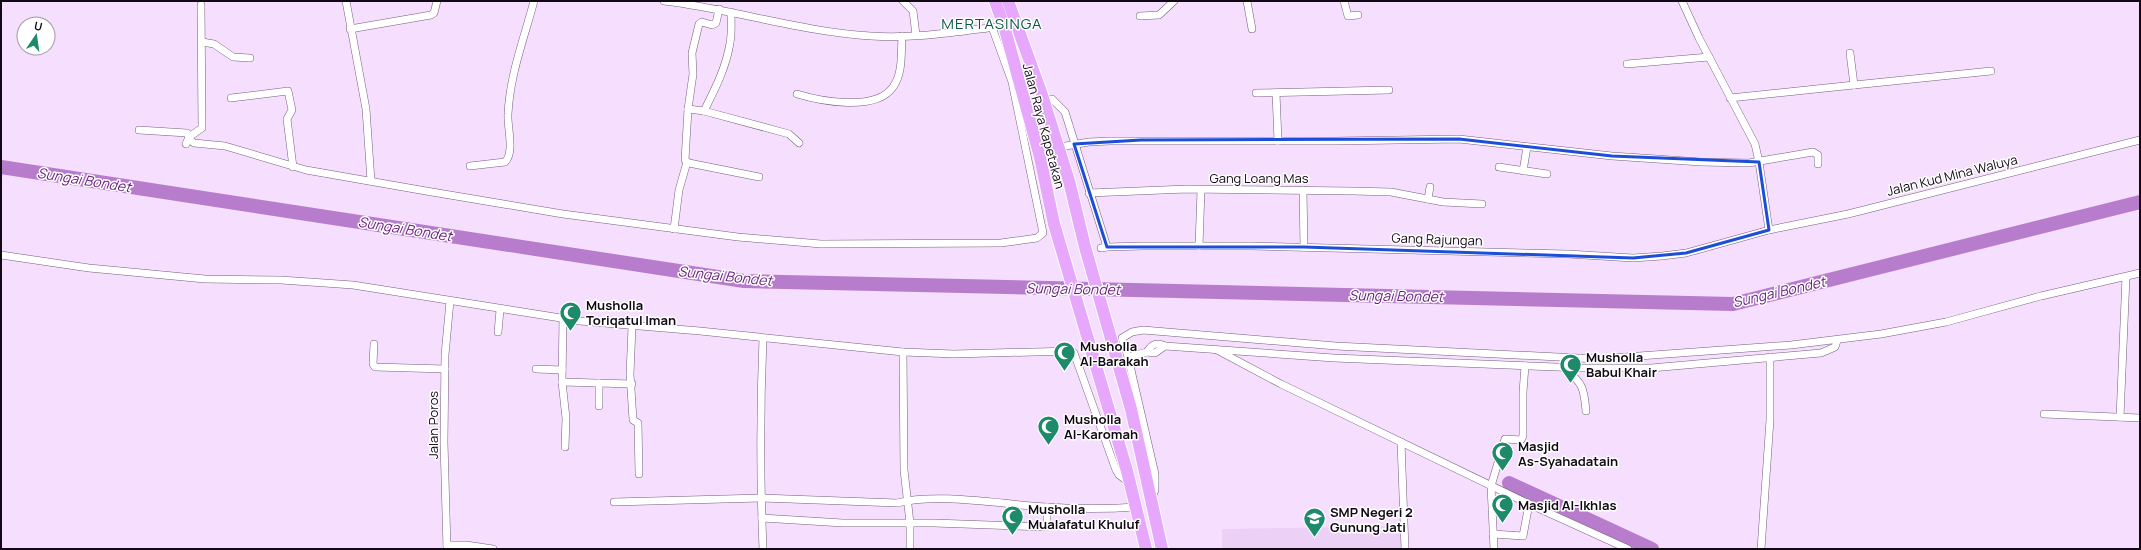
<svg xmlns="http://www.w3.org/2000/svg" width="2141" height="550" font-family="Manrope,sans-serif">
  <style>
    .built { fill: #ecd0f6 }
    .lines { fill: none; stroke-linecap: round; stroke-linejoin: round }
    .river { stroke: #b77dcc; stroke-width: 14 }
    .minor-casing { stroke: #745f7b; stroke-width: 8 }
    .trunk-casing { stroke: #fff; stroke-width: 14 }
    .minor { stroke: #fff; stroke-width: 7 }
    .trunk { stroke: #e6a7fc; stroke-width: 12 }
    .marked { fill: none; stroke: #1d4ed8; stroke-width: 3; stroke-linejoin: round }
    .labels { text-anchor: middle; stroke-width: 3; stroke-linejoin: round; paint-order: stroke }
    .street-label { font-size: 13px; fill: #100812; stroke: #fff }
    .poi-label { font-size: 13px; font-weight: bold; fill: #100812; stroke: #fff; text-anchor: start }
    .water-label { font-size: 14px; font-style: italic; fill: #661d7c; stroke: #fff }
    .quarter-label { font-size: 15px; letter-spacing: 1px; fill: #0a5841; stroke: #fff }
  </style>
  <rect width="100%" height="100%" fill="#f6defe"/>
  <path class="built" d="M1405,526V549H1222V529Z"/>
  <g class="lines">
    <g class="river">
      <path d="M1,167L744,281L1733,304L2140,202"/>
      <path d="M1509,483L1652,549"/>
    </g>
    <defs>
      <g id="minor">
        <path d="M346,1L366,109L371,181"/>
        <path d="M664,1C733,9 801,32 871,36C912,39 956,32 996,27"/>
        <path d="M903,1L913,11L916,35"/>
        <path d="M1247,1L1252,29"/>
        <path d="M1344,1L1348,16L1358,15"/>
        <path d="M1682,1L1699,38L1755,144L1759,162L1769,230"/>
        <path d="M719,9L716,23L712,25L702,22L699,24L692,53L693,74L688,109L685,160L689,163L759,177"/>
        <path d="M1140,16L1159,15L1174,1"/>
        <path d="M350,29L431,15L434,13L437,1"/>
        <path d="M202,42L214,44L233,57L250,58"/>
        <path d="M1627,64L1709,57"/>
        <path d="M1854,85L1991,71"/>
        <path d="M1256,93L1389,90"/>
        <path d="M1276,93L1278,141"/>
        <path d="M797,94C820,101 876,112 893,87C903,74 901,52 902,36"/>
        <path d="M231,98L288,91L292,110L287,119L293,167"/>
        <path d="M1730,98L1854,85L1850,53"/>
        <path d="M1044,99H1052L1065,112L1107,247"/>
        <path d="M688,109L704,111L789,134L799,143"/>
        <path d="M704,111C715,89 726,68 730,43C732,33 731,22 731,12"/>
        <path d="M139,130L187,133L190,140L194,143L225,146L306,170L426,191L563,214L738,237L821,244L1001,243L1037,238L1043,233L1012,82L992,27"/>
        <path d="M186,144L189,137L202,128L201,5"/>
        <path d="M1060,147L1089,142L1109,141H1334L1459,139L1612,156L1701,162L1749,163L1813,152L1818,155V164"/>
        <path d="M470,166L505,162C515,152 507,127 508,114C510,74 524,39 534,1"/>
        <path d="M1499,167L1547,174"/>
        <path d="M1523,171L1527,147"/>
        <path d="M1303,190L1304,247"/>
        <path d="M1089,193L1187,189L1353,191L1391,192L1443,202L1482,204"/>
        <path d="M1428,199L1430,187"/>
        <path d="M674,229L679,190L687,162"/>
        <path d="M1199,246L1201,190"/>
        <path d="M1101,248L1107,247L1143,246H1252L1568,254L1633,258L1662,256L1686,253L1769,230L1848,214L2140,140"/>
        <path d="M1,255L89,268L205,279L281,280L353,285L580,321L700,331L903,352L954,354L1072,351L1074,353L1116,470L1119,475L1130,483"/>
        <path d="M563,319L562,382L566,418L565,447"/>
        <path d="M632,327L630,374L633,420L638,423L639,474"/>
        <path d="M498,332L500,310"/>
        <path d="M374,344L373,364L375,367L445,369"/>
        <path d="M1217,350L1281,384L1529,504L1628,549"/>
        <path d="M903,352L904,470L910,523V549"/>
        <path d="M1147,352L1155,353L1165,346"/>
        <path d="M1128,357L1147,352C1152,344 1156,342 1165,346L1334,358L1582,368H1651L1821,353L1835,347L1837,341"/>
        <path d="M1564,368C1583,383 1584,388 1586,411"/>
        <path d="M536,369L562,370"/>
        <path d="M562,382L632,384"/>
        <path d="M599,383V406"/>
        <path d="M2044,414L2140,418"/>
        <path d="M2120,417L2126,277"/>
        <path d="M1401,442L1405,549"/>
        <path d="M1152,498L1155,490V474L1128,357L1122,338L1132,332L1143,330L1336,346L1598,359L1791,345L1881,334L1946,322L2041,296L2140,273"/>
        <path d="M614,502L761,498L897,503C938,492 1004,505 1048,507C1077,509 1107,509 1136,507"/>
        <path d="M762,518L843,523H934L1044,527L1047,525V507"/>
        <path d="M1493,534L1523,536L1529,504"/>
        <path d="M447,545H466L493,549"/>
        <path d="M447,549L444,442L445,355L450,301"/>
        <path d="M763,549C760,478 760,408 763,338"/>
        <path d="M1494,549L1491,486L1505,439L1521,440L1523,436V392L1525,366"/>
        <path d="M1761,549L1770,420V357"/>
      </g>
      <g id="trunk">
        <path d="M995,1L1004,26L1040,157L1054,224L1127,471L1146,549"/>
        <path d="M1008,1L1041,92L1069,181L1085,247L1131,409L1162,549"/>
      </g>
    </defs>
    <use href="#minor" class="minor-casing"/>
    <use href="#trunk" class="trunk-casing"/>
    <use href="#minor" class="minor"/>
    <use href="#trunk" class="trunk"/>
  </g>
  <path class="marked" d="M1459,139L1612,156L1759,162L1769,230L1686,253L1633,258L1304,247H1107L1074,144L1141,140Z"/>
  <defs>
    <symbol id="mosque-pin" viewBox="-11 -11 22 30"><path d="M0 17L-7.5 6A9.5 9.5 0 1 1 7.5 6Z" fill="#1d8a69" stroke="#fff"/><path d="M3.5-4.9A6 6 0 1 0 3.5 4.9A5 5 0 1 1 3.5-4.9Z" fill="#fff"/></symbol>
    <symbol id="school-pin" viewBox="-11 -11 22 30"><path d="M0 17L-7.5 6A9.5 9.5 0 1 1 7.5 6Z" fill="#1d8a69" stroke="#fff"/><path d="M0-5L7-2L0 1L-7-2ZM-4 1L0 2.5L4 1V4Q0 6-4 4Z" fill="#fff"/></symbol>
  </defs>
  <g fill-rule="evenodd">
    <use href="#mosque-pin" x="558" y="300" width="25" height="34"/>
    <use href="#mosque-pin" x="1052" y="340" width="25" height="34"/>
    <use href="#mosque-pin" x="1558" y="352" width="25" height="34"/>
    <use href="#mosque-pin" x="1036" y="414" width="25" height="34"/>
    <use href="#mosque-pin" x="1490" y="440" width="25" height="34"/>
    <use href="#mosque-pin" x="1490" y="492" width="25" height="34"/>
    <use href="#mosque-pin" x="1000" y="504" width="25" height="34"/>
    <use href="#school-pin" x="1302" y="506" width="25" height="34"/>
  </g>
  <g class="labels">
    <g class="street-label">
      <text transform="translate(1044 126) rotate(75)" y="5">Jalan Raya Kapetakan</text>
      <text transform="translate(1952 175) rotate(-14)" y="5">Jalan Kud Mina Waluya</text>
      <text x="1259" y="183">Gang Loang Mas</text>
      <text transform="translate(1437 239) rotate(2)" y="5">Gang Rajungan</text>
      <text transform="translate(433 425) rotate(-90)" y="5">Jalan Poros</text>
    </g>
    <g class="poi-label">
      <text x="586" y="310">Musholla<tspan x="586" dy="15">Toriqatul Iman</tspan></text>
      <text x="1080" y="351">Musholla<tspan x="1080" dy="15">Al-Barakah</tspan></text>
      <text x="1586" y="362">Musholla<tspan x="1586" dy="15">Babul Khair</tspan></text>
      <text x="1064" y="424">Musholla<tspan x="1064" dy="15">Al-Karomah</tspan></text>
      <text x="1518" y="451">Masjid<tspan x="1518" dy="15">As-Syahadatain</tspan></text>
      <text x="1518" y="510">Masjid Al-Ikhlas</text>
      <text x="1028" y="514">Musholla<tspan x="1028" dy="15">Mualafatul Khuluf</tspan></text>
      <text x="1330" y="517">SMP Negeri 2<tspan x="1330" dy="15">Gunung Jati</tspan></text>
    </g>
    <g class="water-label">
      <text transform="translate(84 180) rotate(9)" y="5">Sungai Bondet</text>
      <text transform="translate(405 229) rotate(9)" y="5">Sungai Bondet</text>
      <text transform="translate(725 276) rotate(6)" y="5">Sungai Bondet</text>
      <text transform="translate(1073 289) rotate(1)" y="5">Sungai Bondet</text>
      <text transform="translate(1779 292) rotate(-13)" y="5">Sungai Bondet</text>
      <text transform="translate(1396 296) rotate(1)" y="5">Sungai Bondet</text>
    </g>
    <g class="quarter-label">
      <text x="992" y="29">MERTASINGA</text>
    </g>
  </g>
  <rect width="2141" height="550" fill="none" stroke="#100812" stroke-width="4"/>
  <g transform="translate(36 36) rotate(13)"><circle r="19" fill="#ffffff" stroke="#9f9ca0"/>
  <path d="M0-3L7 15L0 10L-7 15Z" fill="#1d8a69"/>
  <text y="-6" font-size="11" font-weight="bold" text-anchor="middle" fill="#100812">U</text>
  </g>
</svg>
